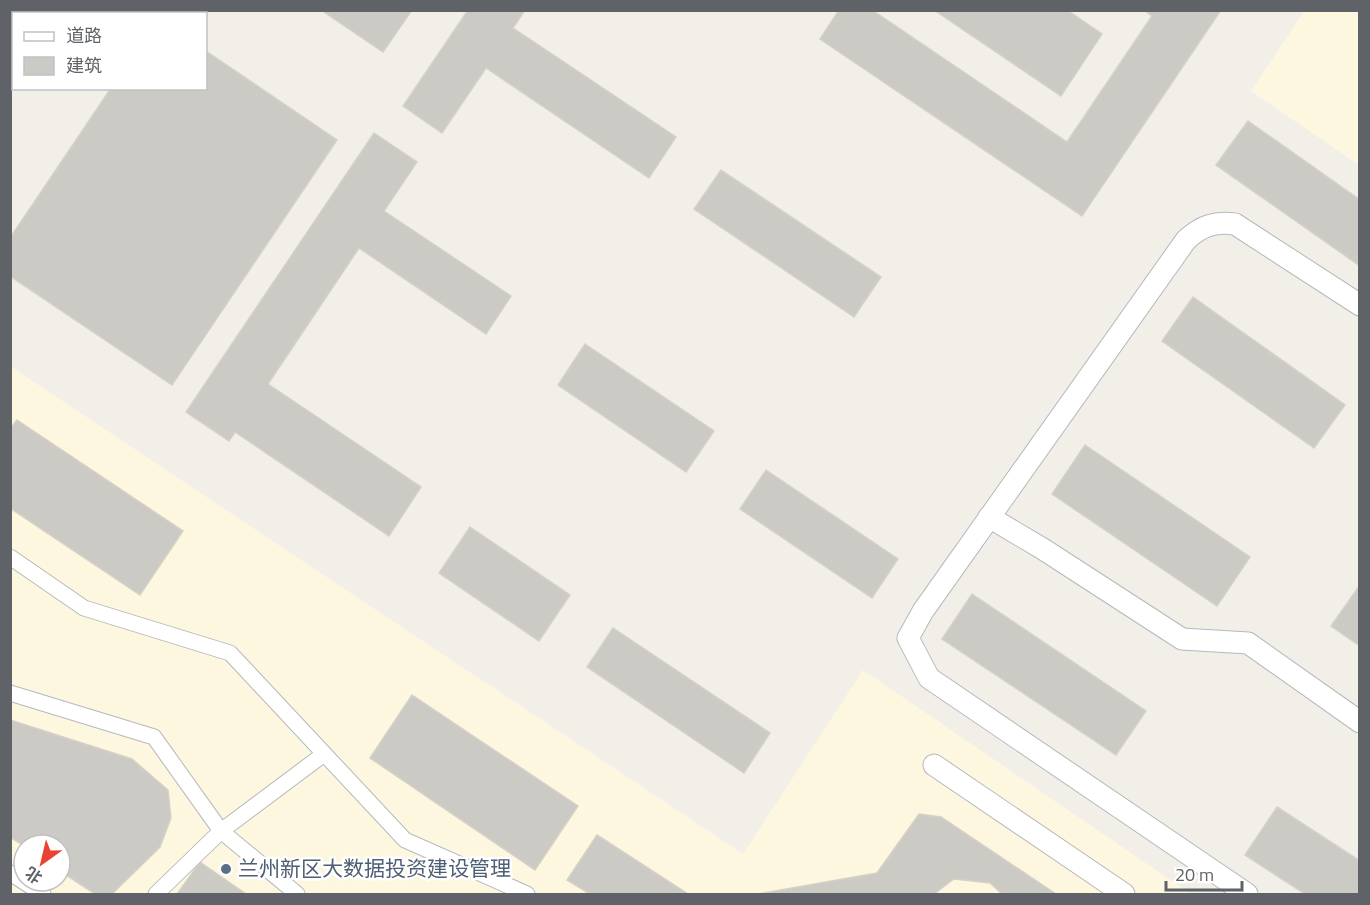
<svg xmlns="http://www.w3.org/2000/svg" width="1370" height="905" font-family="'Titillium Web','Noto Sans SC',sans-serif">
  <style>
    .commercial { fill: #fef7e0; fill-rule: evenodd }
    .building { fill: #cccac5; stroke: #d6d1c6; stroke-width: 1.5 }
    .lines { fill: none; stroke-linecap: round; stroke-linejoin: round }
    .pedestrian-casing { stroke: #b5b8bc; stroke-width: 17 }
    .minor-casing { stroke: #b5b8bc; stroke-width: 23 }
    .pedestrian { stroke: #fff; stroke-width: 15 }
    .minor { stroke: #fff; stroke-width: 21 }
    .service-dot { fill: #5c6f8a; stroke: #fff; stroke-width: 2 }
    .labels { text-anchor: middle; stroke-width: 5; stroke-linejoin: round; paint-order: stroke }
    .service-label { font-size: 21px; fill: #4e5e75; stroke: #fff; text-anchor: start }
  </style>
  <rect width="100%" height="100%" fill="#f1efe8"/>
  <g class="commercial">
    <path d="M1305,10L1359,11V165L1251,91Z"/>
    <path d="M10,366L743,854L863,670L1191,894H11ZM24,845H60V881H24Z"/>
  </g>
  <g class="building">
    <path d="M325,10H412L383,52L324,12Z"/>
    <path d="M468,10H525L513,28L676,137L649,178L486,68L442,133L403,106Z"/>
    <path d="M839,10H872L1067,142L1152,16L1144,10H1221L1082,216L820,39Z"/>
    <path d="M934,10H1067L1102,34L1061,96Z"/>
    <path d="M206,51L337,140L172,385L10,276V238L111,88H206Z"/>
    <path d="M1248,121L1360,200V266L1216,165Z"/>
    <path d="M374,133L417,162L384,211L511,296L486,334L359,248L268,384L421,487L389,536L235,432L229,441L186,412Z"/>
    <path d="M721,170L881,277L854,317L694,209Z"/>
    <path d="M1193,297L1345,405L1314,448L1162,341Z"/>
    <path d="M585,344L714,431L686,472L558,385Z"/>
    <path d="M17,420L183,531L140,595L10,508V429Z"/>
    <path d="M1085,445L1250,557L1217,606L1052,494Z"/>
    <path d="M766,470L898,559L872,598L740,509Z"/>
    <path d="M470,527L570,595L539,641L439,573Z"/>
    <path d="M1360,585V646L1331,626Z"/>
    <path d="M972,594L1146,711L1116,755L942,639Z"/>
    <path d="M613,628L770,733L744,773L587,667Z"/>
    <path d="M412,695L578,806L535,870L370,758Z"/>
    <path d="M10,720L132,759L168,790L171,818L160,847L112,894H95L60,871V845H24V846L10,837Z"/>
    <path d="M1277,807L1360,861V894H1305L1245,855Z"/>
    <path d="M919,814L941,817L1056,894H1002L990,883L954,879L938,891L935,894H758L877,873Z"/>
    <path d="M597,835L688,894H590L567,880Z"/>
    <path d="M200,862L246,894H177Z"/>
  </g>
  <g class="lines">
    <defs>
      <g id="pedestrian">
        <path d="M10,557L84,608L230,653L405,840L527,894"/>
        <path d="M10,693L154,737L221,831L297,894"/>
        <path d="M10,873L43,894"/>
        <path d="M156,894L221,831L324,754"/>
      </g>
      <g id="minor">
        <path d="M989,517L1043,549L1182,639L1248,643L1360,722"/>
        <path d="M934,765L1124,894"/>
        <path d="M1247,894L929,678L908,638L923,611L1186,240C1201,226 1215,221 1235,224L1360,305"/>
      </g>
    </defs>
    <use href="#pedestrian" class="pedestrian-casing"/>
    <use href="#minor" class="minor-casing"/>
    <use href="#pedestrian" class="pedestrian"/>
    <use href="#minor" class="minor"/>
  </g>
  <circle class="service-dot" cx="226" cy="869" r="6"/>
  <g class="labels">
    <g class="service-label">
      <text x="238" y="876">兰州新区大数据投资建设管理</text>
    </g>
  </g>
  <rect width="1370" height="905" fill="none" stroke="#5f6368" stroke-width="24"/>
  <rect x="12" y="12" width="195" height="78" fill="#ffffff" stroke="#bfc1c3" stroke-width="1.5"/>
  <rect x="24" y="32" width="30" height="9" fill="#ffffff" stroke="#bfc1c3" stroke-width="1.5"/>
  <text x="66" y="42" font-size="18" fill="#5f6368">道路</text>
  <rect x="24" y="57" width="30" height="18" fill="#cccac5" stroke="#bfc1c3" stroke-width="1.5"/>
  <text x="66" y="72" font-size="18" fill="#5f6368">建筑</text>
  <g transform="translate(42 863) rotate(214)"><circle r="28" fill="#ffffff" stroke="#bfc1c3" stroke-width="1.5"/>
  <path d="M0-4.5L10 22L0 15L-10 22Z" fill="#ea4335"/>
  <text y="-9" font-size="16" font-weight="bold" text-anchor="middle" fill="#5f6368">北</text>
  </g>
  <path d="M1166 881v9h76v-9" fill="none" stroke="#5f6368" stroke-width="3"/>
  <text x="1175" y="881" font-size="18" fill="#5f6368" stroke="#ffffff" stroke-width="4.5" paint-order="stroke">20 m</text>
</svg>
